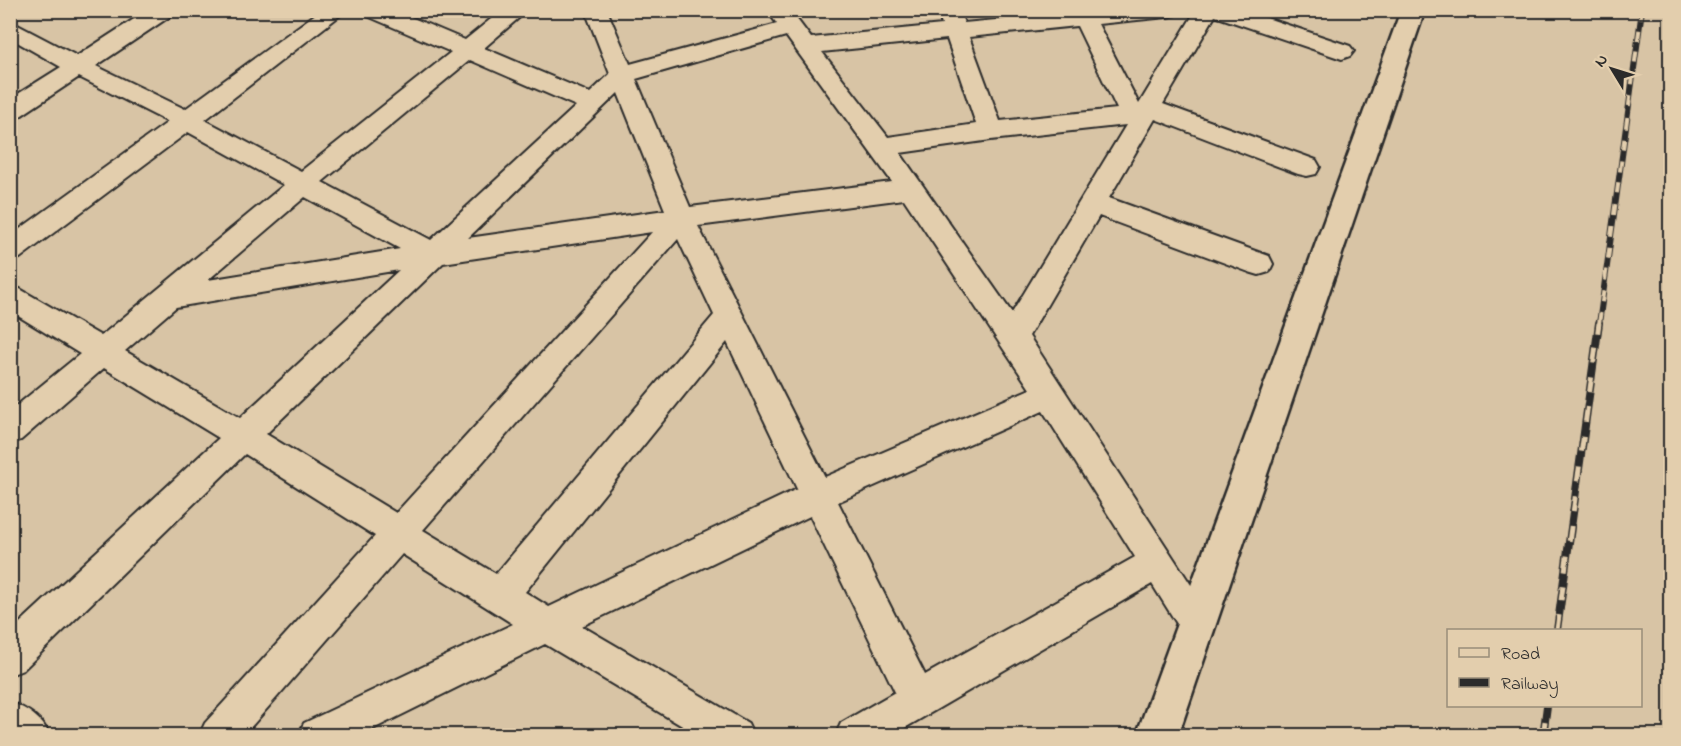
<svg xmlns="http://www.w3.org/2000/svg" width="1681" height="746" font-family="'Indie Flower',sans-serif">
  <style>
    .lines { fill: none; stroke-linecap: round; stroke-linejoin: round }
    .minor-casing { stroke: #2b2b2b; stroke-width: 4 }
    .tertiary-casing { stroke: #2b2b2b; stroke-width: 5 }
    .minor { fill: #e3cead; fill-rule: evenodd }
    .tertiary { fill: #e3cead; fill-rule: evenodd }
    .rail-far1-casing { stroke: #2b2b2b; stroke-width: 6 }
    .rail-casing { stroke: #2b2b2b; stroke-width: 8 }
    .rail-far1 { stroke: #e3cead; stroke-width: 4; stroke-dasharray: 11; stroke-linecap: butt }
    .rail { stroke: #e3cead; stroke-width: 5; stroke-dasharray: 15; stroke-linecap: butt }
  </style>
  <rect width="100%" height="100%" fill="#d8c4a5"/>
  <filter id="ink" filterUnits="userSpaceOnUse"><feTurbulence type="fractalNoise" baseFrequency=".0167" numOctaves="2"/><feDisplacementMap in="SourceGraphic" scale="12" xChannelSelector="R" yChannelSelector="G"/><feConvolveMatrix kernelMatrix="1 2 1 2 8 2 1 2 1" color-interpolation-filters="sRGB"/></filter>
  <g filter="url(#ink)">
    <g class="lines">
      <defs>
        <g id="minor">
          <path d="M148,10H175L172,15L96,66L185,109L321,10H347L205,120L301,171L451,52L365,15L362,10H394L465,40L502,10H528L484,48L590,93L610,74L585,10H607L630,64L777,24L767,10H790L811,38L942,25L938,13L939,10H959L964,23L1070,13L1069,10H1178L1175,15L1167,17L1098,24L1139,104L1196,10H1243L1350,46L1354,51L1350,56L1342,59L1215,16L1163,104L1316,160L1320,167L1316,174L1307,176L1298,174L1155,119L1109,198L1269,256L1273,264L1269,272L1259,275L1249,272L1099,216L1029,336L1208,611L1214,623L1208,635L1196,640L1184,635L1152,584L891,736H835L841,723L895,692L810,516L582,626L748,723L754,736H699L545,644L359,736H298L304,723L513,624L402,554L243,736H199L205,723L375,536L245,454L23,670L10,675V632L219,438L104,368L21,440L10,443V411L80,354L10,311V286L20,289L101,336L284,185L188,132L20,258L10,261V236L168,122L79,77L19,117L10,119V99L61,67L10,38V21L77,56ZM1077,26L1117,109L1000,121L969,37ZM786,36L892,182L690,207L636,79ZM947,39L976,124L888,137L822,52ZM470,60L576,106L431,240L322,182ZM618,93L665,210L468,238ZM1126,125L1012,313L900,153L991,140ZM305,197L400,249L208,280ZM904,199L1030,389L825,477L698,226ZM652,232L396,513L266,434L443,263ZM678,239L714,315L496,574L423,530ZM399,270L240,418L125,351L176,307ZM727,342L797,489L549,607L525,592ZM1043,411L1135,557L925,675L838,502Z"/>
          <path d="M10,702C28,709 42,718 50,736H10Z"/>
        </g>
        <path id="tertiary" d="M1401,10H1425L1178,736H1136Z"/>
      </defs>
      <use href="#minor" class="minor-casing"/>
      <use href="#tertiary" class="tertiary-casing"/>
      <use href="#minor" class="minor"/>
      <use href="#tertiary" class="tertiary"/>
      <defs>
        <path id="rail-far1" d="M1599,324L1642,10"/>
        <g id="rail">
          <path d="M1557,630L1599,323"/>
          <path d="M1543,736L1547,706"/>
        </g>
      </defs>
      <use href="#rail-far1" class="rail-far1-casing"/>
      <use href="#rail" class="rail-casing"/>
      <use href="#rail-far1" class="rail-far1"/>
      <use href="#rail" class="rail"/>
    </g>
  </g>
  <rect width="1681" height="746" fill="none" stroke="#e3cead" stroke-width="36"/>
  <rect x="18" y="18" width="1645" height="710" fill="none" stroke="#2b2b2b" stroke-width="2" filter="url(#ink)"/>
  <rect x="1447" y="629" width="195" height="78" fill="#e3cead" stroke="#998d79" stroke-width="1.5"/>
  <rect x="1459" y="648" width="30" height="9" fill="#e3cead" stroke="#998d79" stroke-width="1.5"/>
  <text x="1501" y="659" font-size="18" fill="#2b2b2b">Road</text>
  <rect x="1459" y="678" width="30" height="9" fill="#2b2b2b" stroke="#998d79" stroke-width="1.5"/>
  <text x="1501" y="689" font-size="18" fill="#2b2b2b">Railway</text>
  <g transform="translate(1612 69) rotate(308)" stroke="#e3cead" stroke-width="4.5" paint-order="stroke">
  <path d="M0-4.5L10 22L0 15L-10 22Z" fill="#2b2b2b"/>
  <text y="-9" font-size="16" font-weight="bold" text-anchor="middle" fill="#2b2b2b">N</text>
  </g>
</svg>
